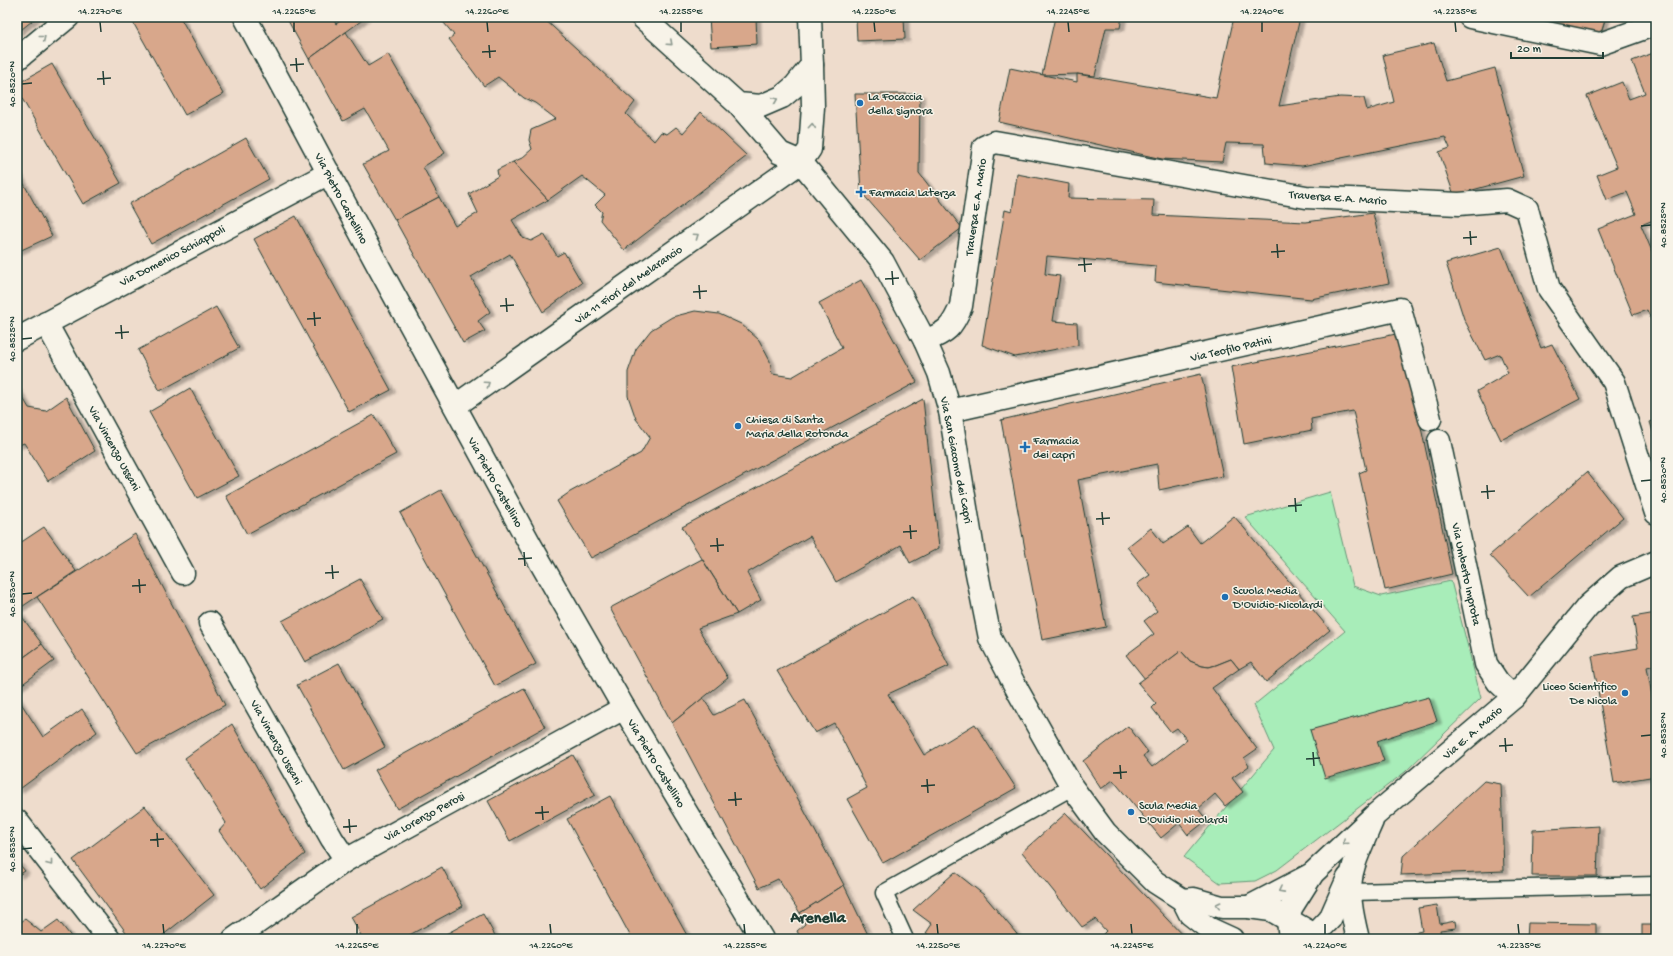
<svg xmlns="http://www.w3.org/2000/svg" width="1673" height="956" font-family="'Gochi Hand',sans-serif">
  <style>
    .green { fill: #a8edb9; stroke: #649576 }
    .building { fill: #d8a78b; stroke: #1f3d34; filter: url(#shadow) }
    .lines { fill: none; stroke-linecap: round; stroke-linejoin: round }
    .service-casing { stroke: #1f3d34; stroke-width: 19 }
    .minor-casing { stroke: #1f3d34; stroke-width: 25 }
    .tertiary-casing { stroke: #1f3d34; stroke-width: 25 }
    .secondary-casing { stroke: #1f3d34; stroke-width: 25 }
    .service { stroke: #f7f3e8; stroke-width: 16 }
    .minor { stroke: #f7f3e8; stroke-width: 22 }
    .tertiary { stroke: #f7f3e8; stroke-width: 22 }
    .secondary { stroke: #f7f3e8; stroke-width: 22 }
    .oneway { stroke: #8b988e }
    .ticks { fill: none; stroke: #1f3d34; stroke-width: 1.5 }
    .poi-dot { fill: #1f6fb2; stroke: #f7f3e8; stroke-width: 1.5 }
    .labels { text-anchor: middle; stroke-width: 3; stroke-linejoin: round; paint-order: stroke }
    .poi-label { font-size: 12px; fill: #1f3d34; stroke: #f7f3e8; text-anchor: start }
    .street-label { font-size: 12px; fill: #1f3d34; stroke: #f7f3e8 }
    .district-label { font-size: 16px; font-weight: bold; fill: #1f3d34; stroke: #f7f3e8 }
    .neatline { fill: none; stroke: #1f3d34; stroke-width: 1.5 }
    .ticks-label { font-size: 10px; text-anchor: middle; fill: #1f3d34 }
  </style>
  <defs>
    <filter id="shadow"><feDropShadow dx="4.5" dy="2.5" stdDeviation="1" flood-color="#0004"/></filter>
  </defs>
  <rect width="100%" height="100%" fill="#eedccc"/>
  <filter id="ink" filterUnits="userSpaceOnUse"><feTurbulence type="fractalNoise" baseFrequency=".025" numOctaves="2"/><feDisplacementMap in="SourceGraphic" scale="8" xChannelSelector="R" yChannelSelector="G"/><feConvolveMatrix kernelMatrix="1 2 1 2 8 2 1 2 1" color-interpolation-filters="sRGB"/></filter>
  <g filter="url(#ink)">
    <path class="green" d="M1330,492L1353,586L1381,596L1451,581L1481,698L1405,772L1277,870L1255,881L1220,883L1184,857L1274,750L1254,705L1345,631L1245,517Z"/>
    <g class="building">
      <path d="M17,17H37L17,33Z"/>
      <path d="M130,17H180L223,94L185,115Z"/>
      <path d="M286,17H320L321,19L325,17H332L336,24L346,17L365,18L309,59Z"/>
      <path d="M439,17H542L635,102L626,114L654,141L661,132L667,134L676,127L683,133L701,112L747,156L624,250L600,220L602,212L595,205L605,195L582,176L548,200L513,162L522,158L532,149L529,140L531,130L556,119L535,103L524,98L498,77L484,86L449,39L454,35Z"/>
      <path d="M709,17H756L757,44L711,47Z"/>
      <path d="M856,17H904L905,39L857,41Z"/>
      <path d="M1055,17H1122L1120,28H1106L1095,76L1077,74L1042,75Z"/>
      <path d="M1234,17L1300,18L1279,106L1340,97L1364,98L1367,110L1394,102L1383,55L1434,43L1446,81L1495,68L1524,176L1454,195L1439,152L1450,148L1445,137L1302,166L1266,163L1264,144L1226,143L1222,162L1162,159L999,122L1010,68L1077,82V74L1216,98Z"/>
      <path d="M1524,17H1606L1600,36Z"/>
      <path d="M346,32L368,66L388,54L445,153L423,167L439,197L395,220L363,164L389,151L365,109L343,121L309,59Z"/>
      <path d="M1656,52V219L1641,225L1656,261V331L1647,310L1633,315L1598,229L1636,214L1627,192L1607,200L1597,175L1617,167L1587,96L1622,82L1629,99L1645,93L1632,61Z"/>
      <path d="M52,64L121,183L83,204L17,90V84Z"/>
      <path d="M855,94H920L919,173L962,228L920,260L861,192Z"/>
      <path d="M246,138L269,179L151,244L129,204Z"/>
      <path d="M513,162L548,200L512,220L523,238L531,241L544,234L557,256L564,252L582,283L543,312L510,254L471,277L490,312L478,321L485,331L463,343L395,220L439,197L455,226L478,213L469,194L498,176L497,170Z"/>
      <path d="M17,171L52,236L17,252Z"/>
      <path d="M1017,174L1069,184L1068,198L1154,200L1153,215L1306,222L1373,213L1389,283L1311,299L1155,282L1156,266L1047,256L1045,274L1060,276L1053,321L1077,323L1078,345L1015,357L982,345L1005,210L1012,212Z"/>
      <path d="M296,216L391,390L349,412L254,239Z"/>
      <path d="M1501,247L1541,348L1552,344L1580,399L1501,440L1477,391L1508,373L1500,354L1485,360L1464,319L1446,263Z"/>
      <path d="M861,280L917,382L591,558L557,501L570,492L641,453L650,437L636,419L628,396V372L636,349L651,330L672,317L695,311L719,314L741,324L759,340L770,361L772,374L792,377L842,348L819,303Z"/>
      <path d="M216,307L239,348L160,391L138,350Z"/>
      <path d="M1401,333L1452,574L1385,590L1359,473L1366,470L1353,411L1311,419L1312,430L1244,444L1231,367Z"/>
      <path d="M1201,374L1223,476L1159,490L1157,464L1078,480L1106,627L1042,640L1001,420Z"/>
      <path d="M17,388L29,408L46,411L66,397L95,451L48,481L24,443L17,446Z"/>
      <path d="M190,388L239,476L197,498L149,412Z"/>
      <path d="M923,399L939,548L910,563L901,545L836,582L810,536L747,573L761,600L737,614L682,527Z"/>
      <path d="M374,415L396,454L247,534L226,496Z"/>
      <path d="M1656,420V442L1650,422Z"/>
      <path d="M1587,472L1623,518L1529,597L1490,555Z"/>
      <path d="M441,490L536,664L495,686L400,513Z"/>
      <path d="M1234,516L1330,630L1266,682L1251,662L1239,669L1231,659L1216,665L1209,667L1202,666L1190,661L1181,651L1145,679L1126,655L1154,634L1144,621L1157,611L1137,584L1150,575L1127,547L1151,528L1163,544L1188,527L1200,543Z"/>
      <path d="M44,527L76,571L17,610L42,644L17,662V545Z"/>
      <path d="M135,534L225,705L137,753L37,597Z"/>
      <path d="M702,559L737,614L698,628L728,678L672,723L610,608Z"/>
      <path d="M360,579L383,619L305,662L282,621Z"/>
      <path d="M913,596L949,666L888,694L924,755L975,724L1016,788L883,863L847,799L867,788L834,723L815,733L777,671Z"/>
      <path d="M1656,613V665L1647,667L1656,719V776L1614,783L1592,656L1638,648L1633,617Z"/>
      <path d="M42,644L54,661L17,688V662Z"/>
      <path d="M1181,651L1190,661L1202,666L1209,667L1216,665L1231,659L1239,669L1212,688L1257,749L1244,758L1249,766L1232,778L1243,792L1225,806L1215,794L1198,809L1207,820L1188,835L1179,823L1161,838L1113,780L1101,789L1083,761L1128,726L1148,752L1143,756L1152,767L1187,740L1177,728L1171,732L1152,708L1156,704L1138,683Z"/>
      <path d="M339,663L385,747L344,770L297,685Z"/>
      <path d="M524,688L545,727L397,809L375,770Z"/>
      <path d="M17,697L43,737L82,709L97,732L17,791Z"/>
      <path d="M1429,697L1437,721L1377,741L1384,761L1325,778L1310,730Z"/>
      <path d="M703,698L714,715L745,700L844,885L800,913L778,879L759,888L672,723Z"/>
      <path d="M232,724L305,854L260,889L219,831L226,823L185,758Z"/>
      <path d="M573,755L595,795L510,841L488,801Z"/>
      <path d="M1484,781L1501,784L1504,871L1401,875L1403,856Z"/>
      <path d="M610,796L689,939H632L567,819Z"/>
      <path d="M145,806L214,895L158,939H131L73,860Z"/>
      <path d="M1066,813L1186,939H1098L1106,931L1095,919L1082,927L1022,852Z"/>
      <path d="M1599,826L1597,876H1532L1533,830Z"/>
      <path d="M17,861L25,871L17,876Z"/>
      <path d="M442,867L463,906L402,939H363L351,917Z"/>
      <path d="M955,872L984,895L1021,939H935L926,933L932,924L913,910Z"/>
      <path d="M844,885L870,939H801L797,931L805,924L800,913Z"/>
      <path d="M1437,905L1440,924L1455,921L1456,928L1440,930L1442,939H1413L1412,933L1422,931L1418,908Z"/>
      <path d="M483,914L497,939H448L446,934Z"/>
      <path d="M25,919L41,932L58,920L73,939H17V925Z"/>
      <path d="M1528,923L1596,924V939H1527Z"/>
      <rect x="1642" y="925" width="14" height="14"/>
    </g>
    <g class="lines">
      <defs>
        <g id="service">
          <path d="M1351,892L1656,885"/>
          <path d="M905,939L884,893L1072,787"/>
        </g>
        <g id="minor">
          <path d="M1470,17L1600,44L1656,24"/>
          <path d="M17,59L68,17"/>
          <path d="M738,104L780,153L801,162L883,262L925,341L939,373L950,411L976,568L990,638L1019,693L1072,787L1105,832L1155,882L1183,900"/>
          <path d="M46,323L183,573"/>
          <path d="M17,339L329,173"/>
          <path d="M925,341C947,332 952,328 961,306L984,147L995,142L1306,197L1459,204L1507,200L1527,209L1549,289L1614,382L1656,513"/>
          <path d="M455,406L801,162L810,149L813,107L812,65"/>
          <path d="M950,411L1400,309L1430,419"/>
          <path d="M1439,441L1486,664L1498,682L1514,697"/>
          <path d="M210,623L332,839L346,860"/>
          <path d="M17,821L109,939"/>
          <path d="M1183,900L1194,899L1222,907H1249L1271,910L1315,935L1318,939"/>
          <path d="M1183,900L1190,914L1208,928L1232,939"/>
          <path d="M1249,907L1312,874"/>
          <path d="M234,939L346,860L624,708"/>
          <path d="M1290,939L1288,920L1291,908L1313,873L1374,816L1514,697L1588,606L1621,577L1656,562"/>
          <path d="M1311,939L1330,919L1348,878"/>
          <path d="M1358,939C1352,915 1346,889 1354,865C1359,850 1366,835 1372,821"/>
        </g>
        <path id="tertiary" d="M245,17L375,260L531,546L624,708L762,939"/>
        <path id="secondary" d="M642,17L738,104L761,106L782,97L795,86L812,65L810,17"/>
      </defs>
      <use href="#service" class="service-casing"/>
      <use href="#minor" class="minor-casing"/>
      <use href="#tertiary" class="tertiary-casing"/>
      <use href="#secondary" class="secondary-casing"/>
      <use href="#service" class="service"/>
      <use href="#minor" class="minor"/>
      <use href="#tertiary" class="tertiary"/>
      <use href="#secondary" class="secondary"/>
    </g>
    <defs><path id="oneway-chevron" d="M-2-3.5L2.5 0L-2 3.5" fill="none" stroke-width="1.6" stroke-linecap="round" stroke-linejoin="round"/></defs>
    <g class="oneway">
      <use href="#oneway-chevron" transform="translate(43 38) rotate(-39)"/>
      <use href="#oneway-chevron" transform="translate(670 43) rotate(42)"/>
      <use href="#oneway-chevron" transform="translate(775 100) rotate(-22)"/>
      <use href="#oneway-chevron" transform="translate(812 126) rotate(-85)"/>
      <use href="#oneway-chevron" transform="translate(696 236) rotate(-35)"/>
      <use href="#oneway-chevron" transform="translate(487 384) rotate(-35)"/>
      <use href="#oneway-chevron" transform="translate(1345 842) rotate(138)"/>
      <use href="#oneway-chevron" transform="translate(50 863) rotate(52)"/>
      <use href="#oneway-chevron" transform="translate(1281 890) rotate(152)"/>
      <use href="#oneway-chevron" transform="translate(1218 905) rotate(-168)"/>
    </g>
  </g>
  <path class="ticks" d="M100,22L101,32M294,22V32M487,22L488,32M681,22V32M874,22L875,32M1068,22L1069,32M1262,22V32M1455,22L1456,32M489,45L490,58M482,52L496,51M296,58L297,72M290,65L304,64M103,71L104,85M97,79L111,78M22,84L32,83M1641,226L1651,225M1470,231L1471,245M1463,238L1477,237M1277,244L1278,258M1271,252L1285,251M1084,258L1085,272M1078,265L1092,264M892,271L893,285M885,279L899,278M699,285L700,299M693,292L707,291M506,298L507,312M500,306L514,305M314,312L315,326M307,319L321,318M121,325L122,339M115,333L129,332M22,339L32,338M1641,481L1651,480M1487,485L1488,499M1481,492L1495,491M1295,498L1296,512M1288,506L1302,505M1102,512L1103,525M1096,519L1110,518M910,525L911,539M903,532L917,531M717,538L718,552M710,546L724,545M524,552L525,566M518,559L532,558M332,565L333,579M325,573L339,572M139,579L140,593M132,586L146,585M22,594L32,593M1641,736L1651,735M1505,738L1506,752M1499,746L1513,745M1313,752L1314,766M1306,759L1320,758M1120,765L1121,779M1113,773L1127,772M927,779L928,793M921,786L935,785M735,792L736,806M728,800L742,799M542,806L543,820M535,813L549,812M349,819L350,833M343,827L357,826M157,833L158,847M150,840L164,839M22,849L32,848M163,924L164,934M357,924V934M550,924L551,934M744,924L745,934M937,924L938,934M1131,924L1132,934M1325,924V934M1518,924L1519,934"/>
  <g class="poi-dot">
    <circle cx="860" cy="103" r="4"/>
    <path d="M859 186h4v4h4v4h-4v4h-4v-4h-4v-4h4z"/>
    <circle cx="738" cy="426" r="4"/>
    <path d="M1023 441h4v4h4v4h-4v4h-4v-4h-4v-4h4z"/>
    <circle cx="1225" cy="597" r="4"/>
    <circle cx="1625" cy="693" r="4"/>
    <circle cx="1131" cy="812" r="4"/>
  </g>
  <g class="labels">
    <g class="poi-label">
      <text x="868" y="100">La Focaccia<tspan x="868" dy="14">della signora</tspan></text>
      <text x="869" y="196">Farmacia Laterza</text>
      <text x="746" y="423">Chiesa di Santa<tspan x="746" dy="14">Maria della Rotonda</tspan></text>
      <text x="1033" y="444">Farmacia<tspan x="1033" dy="14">dei capri</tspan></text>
      <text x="1233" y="594">Scuola Media<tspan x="1233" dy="14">D'Ovidio-Nicolardi</tspan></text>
      <text x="1617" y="690" text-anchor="end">Liceo Scientifico<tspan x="1617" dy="14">De Nicola</tspan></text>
      <text x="1139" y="809">Scula Media<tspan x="1139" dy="14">D'Ovidio Nicolardi</tspan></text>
    </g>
    <g class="street-label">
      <text transform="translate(1338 197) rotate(4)" y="4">Traversa E.A. Mario</text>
      <text transform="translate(342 198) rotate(62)" y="4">Via Pietro Castellino</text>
      <text transform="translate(975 207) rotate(-82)" y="4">Traversa E.A. Mario</text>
      <text transform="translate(172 255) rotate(-28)" y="4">Via Domenico Schiappoli</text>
      <text transform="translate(628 284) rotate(-35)" y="4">Via 11 Fiori del Melarancio</text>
      <text transform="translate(1231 348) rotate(-13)" y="4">Via Teofilo Patini</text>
      <text transform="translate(115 448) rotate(61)" y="4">Via Vincenzo Ussani</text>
      <text transform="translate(957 460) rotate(79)" y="4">Via San Giacomo dei Capri</text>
      <text transform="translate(496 482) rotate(61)" y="4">Via Pietro Castellino</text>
      <text transform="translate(1467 574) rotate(78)" y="4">Via Umberto Improta</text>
      <text transform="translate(1472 732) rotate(-41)" y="4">Via E. A. Mario</text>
      <text transform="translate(277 742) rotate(61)" y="4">Via Vincenzo Ussani</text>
      <text transform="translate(657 763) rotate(59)" y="4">Via Pietro Castellino</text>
      <text transform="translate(424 816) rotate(-29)" y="4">Via Lorenzo Perosi</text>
    </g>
    <g class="district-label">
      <text x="818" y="922">Arenella</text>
    </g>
  </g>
  <rect width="1673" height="956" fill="none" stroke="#f7f3e8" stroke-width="44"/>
  <path d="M1511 52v6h92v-6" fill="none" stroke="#1f3d34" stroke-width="2"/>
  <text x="1517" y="52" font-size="12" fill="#1f3d34" stroke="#f7f3e8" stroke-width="3" paint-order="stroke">20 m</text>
  <rect x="22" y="22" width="1629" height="912" class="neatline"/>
  <g class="ticks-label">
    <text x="100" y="14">14.2270°E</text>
    <text x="294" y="14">14.2265°E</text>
    <text x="487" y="14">14.2260°E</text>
    <text x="681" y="14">14.2255°E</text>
    <text x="874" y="14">14.2250°E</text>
    <text x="1068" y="14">14.2245°E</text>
    <text x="1262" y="14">14.2240°E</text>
    <text x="1455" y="14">14.2235°E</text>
    <text transform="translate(11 84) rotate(-90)" y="4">40.8520°N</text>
    <text transform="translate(1662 225) rotate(-90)" y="4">40.8525°N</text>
    <text transform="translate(11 339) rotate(-90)" y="4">40.8525°N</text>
    <text transform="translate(1662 480) rotate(-90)" y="4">40.8530°N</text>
    <text transform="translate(11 594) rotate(-90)" y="4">40.8530°N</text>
    <text transform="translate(1662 735) rotate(-90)" y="4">40.8535°N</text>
    <text transform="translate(11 849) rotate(-90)" y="4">40.8535°N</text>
    <text x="164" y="948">14.2270°E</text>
    <text x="357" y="948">14.2265°E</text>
    <text x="551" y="948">14.2260°E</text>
    <text x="745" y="948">14.2255°E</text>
    <text x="938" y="948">14.2250°E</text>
    <text x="1132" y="948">14.2245°E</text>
    <text x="1325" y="948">14.2240°E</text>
    <text x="1519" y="948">14.2235°E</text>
  </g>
</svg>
